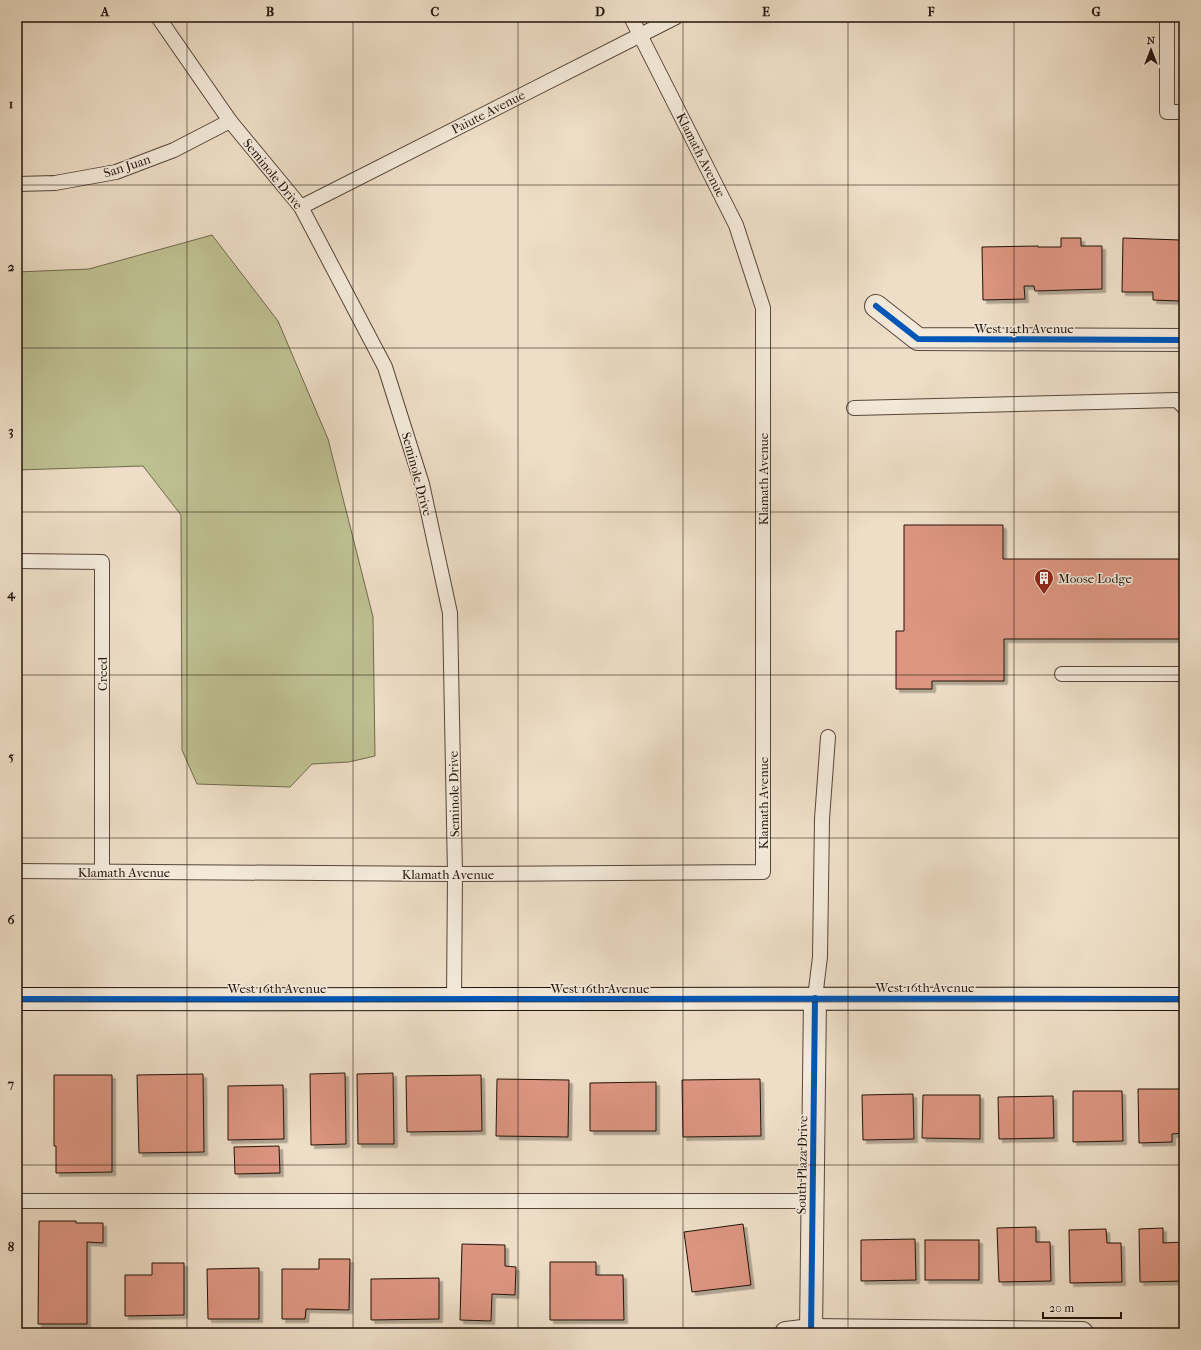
<svg xmlns="http://www.w3.org/2000/svg" width="1201" height="1350" font-family="'IM FELL French Canon',serif">
<style>
.green{fill:#bec092;stroke:#706a4e}
.building{fill:#dc9581;stroke:#23130b;filter:url(#shadow)}
.lines{fill:none;stroke-linecap:round;stroke-linejoin:round}
.lane-casing{stroke:#56463a;stroke-width:16}
.street-casing{stroke:#56463a;stroke-width:24}
.secondary-casing{stroke:#23130b;stroke-width:24}
.lane{stroke:#f4eadb;stroke-width:14}
.street{stroke:#f4eadb;stroke-width:22}
.secondary{stroke:#f4eadb;stroke-width:22}
.cycleway-casing{stroke:#f4eadb;stroke-width:8}
.cycleway{stroke:#0057b8;stroke-width:6}
.grid{fill:none;stroke:#23130b;stroke-width:1;stroke-opacity:0.55}
.labels{text-anchor:middle;dominant-baseline:central;stroke-width:3;stroke-linejoin:round;paint-order:stroke}
.street-label{font-size:13px;fill:#23130b;stroke:#f4eadb}
.poi-label{font-size:13px;fill:#23130b;stroke:#f4eadb;text-anchor:start}
.neatline{fill:none;stroke:#23130b;stroke-width:1.5}
.grid-label{font-size:13px;text-anchor:middle;font-weight:bold;fill:#23130b}
</style>
<defs>
<filter id="shadow"><feDropShadow dx="3.5" dy="3.5" stdDeviation="0" flood-color="#0004"/></filter>
</defs>
<rect width="100%" height="100%" fill="#eedec7"/>
<filter id="stains"><feTurbulence type="fractalNoise" baseFrequency=".005" numOctaves="4"/><feColorMatrix values="0 0 0 0 .2 0 0 0 0 .09 0 0 0 0 .02 0 0 0 .5 -.17"/></filter>
<radialGradient id="worn" r=".72"><stop offset=".6" stop-color="#630" stop-opacity="0"/><stop offset="1" stop-color="#630" stop-opacity=".3"/></radialGradient>
<!-- green -->
<path class="green" d="M212,235l66,86 50,118 45,178 2,139 -26,6 -37,2 -22,23 -93,-3 -15,-34 -1,-235 -38,-49 -126,4v-198l72,-3z"/>
<!-- building -->
<g class="building">
<path d="M1061,238h20v8h21v43l-67,2 -1,-5h-10l1,13 -42,1 -1,-53 56,-1v1h23z"/>
<path d="M1123,238l57,2 -1,61 -26,-1v-8h-31z"/>
<path d="M904,525h99v34h181v80h-180v42h-72v8h-36v-58h8z"/>
<path d="M345,1073l1,71 -35,1 -1,-71z"/>
<path d="M393,1073l1,71h-36l-1,-70z"/>
<path d="M203,1074l1,78 -65,1 -2,-78z"/>
<path d="M54,1075h58v97l-56,1v-27h-2z"/>
<path d="M481,1075l1,56 -75,1 -1,-56z"/>
<path d="M497,1079l72,1 -1,57 -72,-1z"/>
<path d="M760,1079l1,57 -78,1 -1,-57z"/>
<path d="M656,1082v49h-66v-48z"/>
<path d="M283,1085l1,54 -56,1v-54z"/>
<path d="M1138,1089h46v44l-12,1v8l-33,1z"/>
<path d="M1073,1091h49l1,50 -50,1z"/>
<path d="M913,1094l1,45 -51,1 -1,-45z"/>
<path d="M923,1095h57v44l-58,-1z"/>
<path d="M1053,1096l1,42 -55,1 -1,-42z"/>
<path d="M279,1146l1,27 -45,1 -1,-27z"/>
<path d="M39,1221h37v2h27v20l-16,-1v82h-49z"/>
<path d="M743,1224l8,61 -59,7 -8,-60z"/>
<path d="M1036,1227v15h14l1,39 -52,1 -2,-54z"/>
<path d="M1163,1228v15l21,-1v39l-44,1 -1,-53z"/>
<path d="M1106,1229l1,14h14l1,39 -52,1 -1,-53z"/>
<path d="M915,1239l1,41 -55,1v-41z"/>
<rect x="925" y="1240" width="54" height="40"/>
<path d="M462,1244l43,1v21l11,1 -1,28 -23,-1 -1,27 -31,-1z"/>
<path d="M319,1259h31l-1,51 -43,-1 -1,10h-23v-50h37z"/>
<path d="M550,1262h46v13h27l1,45h-74z"/>
<path d="M152,1263h32v52l-59,1v-41h27z"/>
<path d="M259,1268v51h-51l-1,-50z"/>
<path d="M439,1278v41l-68,1v-41z"/>
</g>
<g class="lines">
<defs>
<g id="lane">
<path d="M158,17l72,104 71,86 84,160 37,117 28,129 5,261 -1,126"/>
<path d="M1167,17v95h17"/>
<path d="M17,184l38,-1 61,-11 58,-22 56,-29"/>
<path d="M301,207l375,-190"/>
<path d="M854,408l323,-8 7,7"/>
<path d="M17,561l85,1v310"/>
<path d="M1062,674h122"/>
<path d="M17,871l438,3 308,-2v-564l-27,-83 -105,-208"/>
<path d="M815,998l5,-41 2,-138 6,-82"/>
<path d="M17,1201h796"/>
</g>
<g id="street">
<path d="M876,306l42,33 266,1"/>
<path d="M786,1333l25,-3 271,3"/>
<path d="M811,1333l4,-335"/>
</g>
<path id="secondary" d="M17,999c389,1 778,-1 1167,0"/>
</defs>
<!-- lane casing -->
<use href="#lane" class="lane-casing"/>
<!-- street casing -->
<use href="#street" class="street-casing"/>
<!-- secondary casing -->
<use href="#secondary" class="secondary-casing"/>
<!-- lane -->
<use href="#lane" class="lane"/>
<!-- street -->
<use href="#street" class="street"/>
<!-- secondary -->
<use href="#secondary" class="secondary"/>
<defs>
<g id="cycleway">
<path d="M876,306l42,33 266,1"/>
<path d="M17,999c389,1 778,-1 1167,0"/>
<path d="M811,1333l4,-335"/>
</g>
</defs>
<!-- cycleway casing -->
<use href="#cycleway" class="cycleway-casing"/>
<!-- cycleway -->
<use href="#cycleway" class="cycleway"/>
</g>
<!-- grid -->
<path class="grid" d="M187,17v1316M353,17v1316M518,17v1316M683,17v1316M848,17v1316M1014,17v1316M17,185h1167M17,348h1167M17,512h1167M17,675h1167M17,838h1167M17,1002h1167M17,1165h1167"/>
<!-- icons -->
<defs>
<symbol id="building-pin" viewBox="-11 -11 22 30"><path d="M0 17L-7.5 6A9.5 9.5 0 1 1 7.5 6Z" fill="#8f2418" stroke="#f4eadb"/><path d="M-4-6H4V6H1V3H-1V6H-4ZM-2.5-4.3h1.7v1.8h-1.7ZM.8-4.3h1.7v1.8H.8ZM-2.5-1h1.7V.8h-1.7ZM.8-1h1.7V.8H.8Z" fill="#fff"/></symbol>
</defs>
<g fill-rule="evenodd">
<use href="#building-pin" x="1033" y="567" width="22" height="30"/>
</g>
<g class="labels">
<!-- street labels -->
<g class="street-label">
<text transform="translate(488 112) rotate(-27)">Paiute Avenue</text>
<text transform="translate(701 155) rotate(63)">Klamath Avenue</text>
<text transform="translate(127 166) rotate(-18)">San Juan</text>
<text transform="translate(273 174) rotate(51)">Seminole Drive</text>
<text x="1024" y="328">West 14th Avenue</text>
<text transform="translate(417 474) rotate(75)">Seminole Drive</text>
<text transform="translate(763 479) rotate(-90)">Klamath Avenue</text>
<text transform="translate(102 674) rotate(-90)">Creed</text>
<text transform="translate(454 794) rotate(-91)">Seminole Drive</text>
<text transform="translate(763 803) rotate(-90)">Klamath Avenue</text>
<text x="124" y="872">Klamath Avenue</text>
<text x="448" y="874">Klamath Avenue</text>
<text x="925" y="987">West 16th Avenue</text>
<text x="277" y="988">West 16th Avenue</text>
<text x="600" y="988">West 16th Avenue</text>
<text transform="translate(802 1165) rotate(-89)">South Plaza Drive</text>
</g>
<!-- poi labels -->
<g class="poi-label">
<text x="1058" y="578">Moose Lodge</text>
</g>
</g>
<!-- margin -->
<rect width="1201" height="1350" fill="none" stroke="#eedec7" stroke-width="44"/>
<!-- north arrow -->
<g transform="translate(1151 50)" stroke="#f4eadb" stroke-width="3" paint-order="stroke">
<path d="M0-3L7 15L0 10L-7 15Z" fill="#23130b"/>
<text y="-6" font-size="11" font-weight="bold" text-anchor="middle" fill="#23130b">N</text>
</g>
<!-- scale -->
<path d="M1043 1312v6h78v-6" fill="none" stroke="#23130b" stroke-width="2"/>
<text x="1049" y="1312" font-size="12" fill="#23130b" stroke="#f4eadb" stroke-width="3" paint-order="stroke">20 m</text>
<rect x="22" y="22" width="1157" height="1306" class="neatline"/>
<g class="grid-label">
<text x="105" y="16">A</text>
<text x="270" y="16">B</text>
<text x="435" y="16">C</text>
<text x="600" y="16">D</text>
<text x="766" y="16">E</text>
<text x="931" y="16">F</text>
<text x="1096" y="16">G</text>
<text x="11" y="108">1</text>
<text x="11" y="271">2</text>
<text x="11" y="435">3</text>
<text x="11" y="598">4</text>
<text x="11" y="761">5</text>
<text x="11" y="924">6</text>
<text x="11" y="1088">7</text>
<text x="11" y="1251">8</text>
</g>
<rect width="100%" height="100%" filter="url(#stains)"/>
<rect width="100%" height="100%" fill="url(#worn)"/>
</svg>
